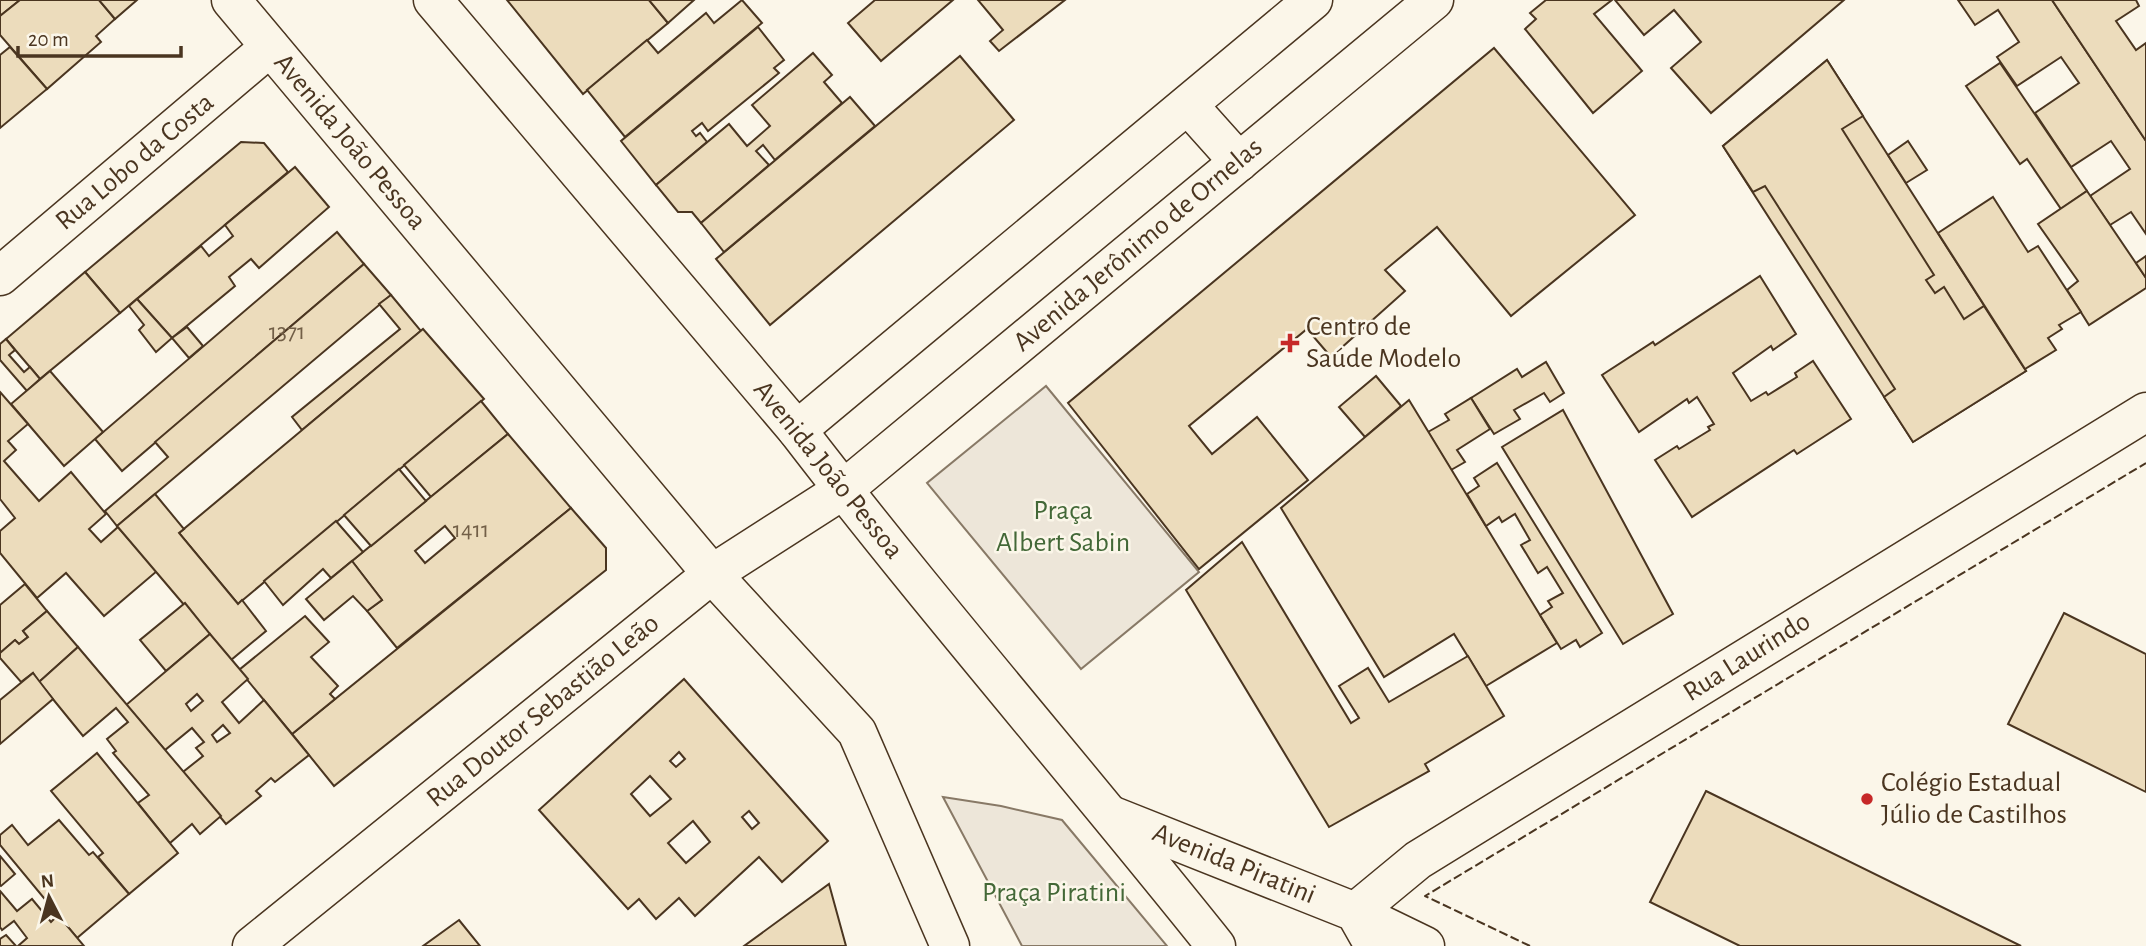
<svg xmlns="http://www.w3.org/2000/svg" width="2146" height="946" font-family="'Alegreya Sans',sans-serif">
<style>
.green{fill:#ede6d9;stroke:#887966;stroke-width:2}
.building{fill:#ecdcbc;stroke:#4a3520;stroke-width:2;fill-rule:evenodd}
.lines{fill:none;stroke-linecap:round;stroke-linejoin:round}
.minor-casing{stroke:#4a3520;stroke-width:41}
.tertiary-casing{stroke:#4a3520;stroke-width:41}
.primary-casing{stroke:#4a3520;stroke-width:41}
.minor{stroke:#fbf6e9;stroke-width:38}
.tertiary{stroke:#fbf6e9;stroke-width:38}
.primary{stroke:#fbf6e9;stroke-width:38}
.fence{stroke:#4a3520;stroke-width:2;stroke-dasharray:9 3.5;stroke-linecap:butt}
.poi-dot{fill:#c62828;stroke:#fbf6e9;stroke-width:2.5}
.labels{text-anchor:middle;dominant-baseline:central;stroke-width:5;stroke-linejoin:round;paint-order:stroke}
.number-label{font-size:24px;fill:#725f47}
.street-label{font-size:28px;fill:#4a3520;stroke:#fbf6e9}
.poi-label{font-size:28px;fill:#4a3520;stroke:#fbf6e9;text-anchor:start}
.park-label{font-size:28px;fill:#436837;stroke:#fbf6e9}
</style>
<rect width="100%" height="100%" fill="#fbf6e9"/>
<!-- green -->
<g class="green">
<path d="M1046,386l153,186 -118,97 -154,-186z"/>
<path d="M943,797l58,9 61,14 105,126h-145z"/>
</g>
<!-- building -->
<g class="building">
<path d="M0,0h20l-20,16z"/>
<path d="M20,0h79l16,19 -19,17 5,6 -54,47 -47,-54v-19z"/>
<path d="M99,0h38l-22,19z"/>
<path d="M507,0h142l19,23 -85,71z"/>
<path d="M649,0h45l-26,23z"/>
<path d="M742,0l20,23 -137,114 -38,-47 60,-50 11,13 48,-40 8,10z"/>
<path d="M875,0h78l-72,61 -33,-38z"/>
<path d="M978,0h87l-66,51 -9,-10 13,-11z"/>
<path d="M1546,0h66l-18,14 48,57 -49,42 -68,-84 11,-10 -6,-6z"/>
<path d="M1615,0h229l-133,113 -40,-45 30,-26 -27,-32 -30,25z"/>
<path d="M1958,0h94l94,141v93l-15,-22 -21,13 -20,-29 40,-27 -19,-28 -40,26 -36,-54 44,-30 -18,-26 -44,29 -20,-29 22,-15 -21,-32 -23,15z"/>
<path d="M2052,0h84l3,6 -23,15 20,29 10,-7v98z"/>
<path d="M758,27l26,33 -10,8 5,5 -71,58 -6,-8 -10,8 4,5 4,-3 7,9 -51,43 -35,-44z"/>
<path d="M10,47l37,42 -47,39v-73z"/>
<path d="M1494,48l141,167 -124,101 -74,-89 -52,43 20,21 -74,66 -24,-28 -118,97 23,28 45,-37 51,63 -109,89 -131,-166z"/>
<path d="M813,53l19,22 -8,7 18,21 -67,57 -12,-15 -7,6 13,14 -68,58 -9,-11h-14l-22,-27 73,-61 18,22 23,-20 -18,-21z"/>
<path d="M960,56l54,64 -244,205 -54,-66z"/>
<path d="M1827,60l199,311 -113,71 -190,-296z"/>
<path d="M1827,60l36,56 -21,13 92,146 -8,5 9,13 9,-6 20,32 20,-13 42,65 -113,71 -29,-45 11,-8 -130,-203 -12,6 -30,-46z"/>
<path d="M2000,63l87,128 -26,18 -34,-50 -7,5 -54,-78z"/>
<path d="M850,97l25,29 -151,126 -23,-29z"/>
<path d="M1908,141l19,29 -21,13 -18,-28z"/>
<path d="M241,142l23,1 24,29 -168,141 -35,-41z"/>
<path d="M295,167l34,40 -70,61 -8,-9 -22,18 6,9 -63,52 -35,-39 64,-53 8,10 24,-20 -8,-11z"/>
<path d="M2087,191l59,87v10l-57,37 -22,-35 11,-9 -40,-57z"/>
<path d="M1993,197l35,55 10,-6 43,66 -22,13 3,4 -14,9 8,12 -31,19 -87,-136z"/>
<path d="M337,232l27,32 -242,207 -27,-32z"/>
<path d="M2146,256v22l-10,-15z"/>
<path d="M364,264l27,31 -274,231 -12,-15 63,-54 -13,-15z"/>
<path d="M85,272l35,41 -80,66 -34,-40z"/>
<path d="M1760,276l36,58 -23,16 -2,-4 -38,27 18,28 15,-9 2,3 29,-18 -2,-4 18,-12 38,58 -54,35 -3,-4 -102,67 -37,-57 22,-14 2,3 31,-19 -2,-3 6,-3 -17,-27 -8,6 -2,-4 -48,33 -37,-57 51,-33 2,3z"/>
<path d="M391,295l30,36 -119,99 -10,-13 108,-88 -21,-25z"/>
<path d="M137,299l35,39 -16,14 -17,-22 5,-5 -15,-19z"/>
<path d="M187,327l16,19 -14,12 -17,-20z"/>
<path d="M423,329l61,70 -246,205 -59,-71z"/>
<path d="M6,339l9,11 -6,5 15,17 6,-5 10,12 -13,12 -27,-31v-16z"/>
<path d="M1546,362l18,31 -14,9 -6,-9 -30,17 6,9 -26,15 -23,-36 46,-29 5,8z"/>
<path d="M50,371l53,61 -39,34 -53,-62z"/>
<path d="M1376,376l25,30 -36,31 -26,-30z"/>
<path d="M0,392l28,32 -20,17 8,9 -12,11 35,40 32,-29 35,42 -17,15 12,13 17,-15 39,44 -53,45 -38,-43 -29,25 -37,-45v-22l15,-13 -15,-19z"/>
<path d="M1471,398l19,31 -33,21 8,12 -14,8 -23,-38 21,-12 -4,-6z"/>
<path d="M1409,400l148,243 -71,43 -32,-52 -70,43 -103,-169z"/>
<path d="M481,401l27,33 -77,63 -27,-32z"/>
<path d="M1563,410l110,204 -50,30 -121,-197z"/>
<path d="M508,434l63,74 -174,140 -30,-37 15,-11 -30,-39zM445,526l10,12 -30,25 -10,-12z"/>
<path d="M1497,463l105,170 -22,14 -4,-7 -15,9 -21,-34 12,-8 -4,-6 15,-8 -16,-26 -9,6 -17,-28 9,-5 -15,-26 -13,8 -3,-5 -13,9 -19,-32 12,-8 -5,-8z"/>
<path d="M399,469l27,32 -55,45 -27,-31z"/>
<path d="M155,494l29,35 -5,4 59,71 4,-4 24,31 -35,29 -114,-134z"/>
<path d="M571,508l35,40v22l-272,216 -42,-52z"/>
<path d="M336,521l27,31 -32,26 -8,-9 -40,36 -19,-24z"/>
<path d="M1242,542l109,181 8,-5 -20,-32 29,-18 21,34 79,-46 36,60 -79,48 4,7 -100,56 -143,-237z"/>
<path d="M352,561l30,39 -15,11 -14,-15 -29,24 -18,-21z"/>
<path d="M25,584l22,27 -24,20 5,6 -9,7 -4,-4 -15,13v-48z"/>
<path d="M185,603l25,31 -44,37 -26,-31z"/>
<path d="M47,611l31,36 -39,35 -6,-9 -12,9 -21,-24v-5l15,-13 4,4 9,-7 -5,-6z"/>
<path d="M2064,613l82,41v138l-138,-68z"/>
<path d="M305,616l24,26 -18,15 27,29 -8,8 5,5 -43,35 -53,-64z"/>
<path d="M210,634l38,45 -26,23 17,21 25,-23 45,55 -34,27 -4,-4 -15,13 5,5 -35,28 -43,-52 20,-16 -7,-8 8,-6 -12,-14 -27,22 -39,-45zM197,694l6,7 -12,10 -5,-7zM223,725l7,8 -13,9 -5,-7z"/>
<path d="M78,647l143,169 -21,18 -8,-10 -22,19 -32,-40 11,-8 -36,-42 3,-2 -9,-12 21,-17 -12,-14 -33,28 -44,-54z"/>
<path d="M33,673l20,26 -53,45v-44z"/>
<path d="M684,679l144,162 -46,41 -23,-25 -64,59 -16,-18 -23,21 -17,-20 -11,10 -89,-99zM679,752l6,7 -9,8 -6,-6zM650,776l21,23 -21,17 -19,-22zM749,811l10,12 -7,6 -10,-12zM693,821l17,21 -24,21 -18,-20z"/>
<path d="M97,753l81,100 -49,41 -31,-37 5,-4 -52,-62z"/>
<path d="M1706,791l315,155h-281l-90,-44z"/>
<path d="M59,820l30,35 4,-3 36,42 -52,44 -77,-93v-10l12,-10 16,20z"/>
<path d="M0,856l15,18 -14,12 -1,-1z"/>
<path d="M829,884l17,62h-102z"/>
<path d="M0,891l17,20 15,-12 19,23 7,-7 26,31h-66l9,-8 -13,-17 -12,9 -2,-3z"/>
<path d="M459,920l21,26h-57z"/>
<path d="M6,935l10,11h-16v-7z"/>
</g>
<g class="lines">
<defs>
<g id="minor">
<path d="M0,276l270,-229"/>
<path d="M1113,816l242,96 13,23"/>
<path d="M1425,946l-70,-34 63,-52 728,-448"/>
</g>
<g id="tertiary">
<path d="M1188,105l51,57"/>
<path d="M797,430l516,-430"/>
<path d="M252,946l460,-372 131,-84 591,-490"/>
</g>
<g id="primary">
<path d="M231,0l481,574 145,158 93,214"/>
<path d="M433,0l364,430c135,176 281,343 419,516"/>
</g>
</defs>
<!-- minor casing -->
<use href="#minor" class="minor-casing"/>
<!-- tertiary casing -->
<use href="#tertiary" class="tertiary-casing"/>
<!-- primary casing -->
<use href="#primary" class="primary-casing"/>
<!-- minor -->
<use href="#minor" class="minor"/>
<!-- tertiary -->
<use href="#tertiary" class="tertiary"/>
<!-- primary -->
<use href="#primary" class="primary"/>
<!-- fence -->
<path class="fence" d="M1530,946l-105,-50 721,-433"/>
</g>
<!-- markers -->
<g class="poi-dot">
<path d="M1286.5 332.5h7v7h7v7h-7v7h-7v-7h-7v-7h7z"/>
<circle cx="1867" cy="799" r="7"/>
</g>
<g class="labels">
<!-- number labels -->
<g class="number-label">
<text x="287" y="332">1371</text>
<text x="471" y="530">1411</text>
</g>
<!-- street labels -->
<g class="street-label">
<text transform="translate(350 142) rotate(50)">Avenida João Pessoa</text>
<text transform="translate(135 162) rotate(-40)">Rua Lobo da Costa</text>
<text transform="translate(1138 245) rotate(-40)">Avenida Jerônimo de Ornelas</text>
<text transform="translate(828 470) rotate(51)">Avenida João Pessoa</text>
<text transform="translate(1747 657) rotate(-32)">Rua Laurindo</text>
<text transform="translate(543 711) rotate(-39)">Rua Doutor Sebastião Leão</text>
<text transform="translate(1234 864) rotate(22)">Avenida Piratini</text>
</g>
<!-- poi labels -->
<g class="poi-label">
<text x="1306" y="327">Centro de<tspan x="1306" dy="32">Saúde Modelo</tspan></text>
<text x="1881" y="783">Colégio Estadual<tspan x="1881" dy="32">Júlio de Castilhos</tspan></text>
</g>
<!-- park labels -->
<g class="park-label">
<text x="1063" y="511">Praça<tspan x="1063" dy="32">Albert Sabin</tspan></text>
<text x="1054" y="893">Praça Piratini</text>
</g>
</g>
<!-- north arrow -->
<g transform="translate(49 897) rotate(354)" stroke="#fbf6e9" stroke-width="5" paint-order="stroke">
<path d="M0-5L12 26L0 18L-12 26Z" fill="#4a3520"/>
<text y="-10" font-size="19" font-weight="bold" text-anchor="middle" fill="#4a3520">N</text>
</g>
<!-- scale -->
<path d="M18 46v10h163v-10" fill="none" stroke="#4a3520" stroke-width="3.5"/>
<text x="28" y="46" font-size="21" fill="#4a3520" stroke="#fbf6e9" stroke-width="5" paint-order="stroke">20 m</text>
</svg>
